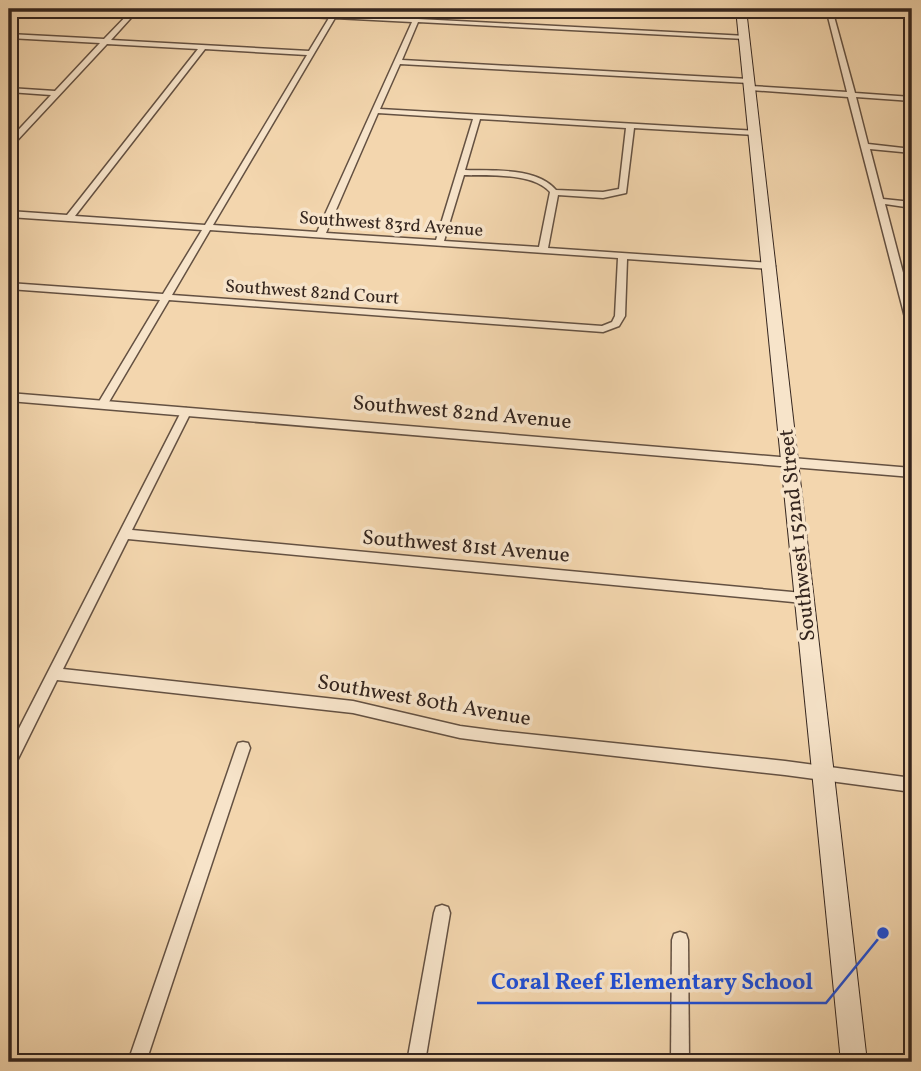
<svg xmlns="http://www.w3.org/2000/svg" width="921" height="1071" font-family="Vollkorn,serif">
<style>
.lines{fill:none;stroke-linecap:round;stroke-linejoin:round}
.minor-casing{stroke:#645142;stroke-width:3}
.tertiary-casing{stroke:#645142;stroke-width:3}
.secondary-casing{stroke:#34251e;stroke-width:2}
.minor{fill:#f7e4ca;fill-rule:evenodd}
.tertiary{fill:#f7e4ca;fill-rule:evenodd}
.secondary{fill:#f7e4ca;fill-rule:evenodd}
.labels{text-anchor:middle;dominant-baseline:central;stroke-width:7;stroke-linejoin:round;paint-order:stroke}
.far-street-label{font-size:18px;fill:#34251e;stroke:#f7e4ca}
.street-label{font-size:21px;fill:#34251e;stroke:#f7e4ca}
.leader{fill:none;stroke:#1d4ed8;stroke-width:2.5}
.callout-dot{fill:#1d4ed8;stroke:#f7e4ca;stroke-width:2.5}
.callout-label{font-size:23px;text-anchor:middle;font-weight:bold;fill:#1d4ed8;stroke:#f7e4ca;stroke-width:7;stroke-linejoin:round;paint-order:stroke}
</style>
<rect width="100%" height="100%" fill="#f3d6ae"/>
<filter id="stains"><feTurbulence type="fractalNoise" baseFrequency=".00286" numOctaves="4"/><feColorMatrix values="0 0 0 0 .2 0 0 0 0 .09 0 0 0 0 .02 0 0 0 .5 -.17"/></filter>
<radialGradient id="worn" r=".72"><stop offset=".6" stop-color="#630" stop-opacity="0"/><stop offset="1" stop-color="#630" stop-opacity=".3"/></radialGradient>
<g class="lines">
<defs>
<g id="minor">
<path d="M133,9h6l-28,31 198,11 20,-33 -136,-7 -3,-2h36l521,27 1,1 -3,2 -327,-17 -16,38 347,19 4,2 -4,2 -349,-19 -20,45 378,22v4h-3l-121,-7 -8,65 -23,5 -45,-3 -10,53 222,15 5,3 -5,3 -143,-10 -2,57 -6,10 -16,6 -434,-32 -63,107h-8l-1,-2 63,-105 -151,-11v-6l154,11 39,-64 -193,-13v-6l58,4 131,-166 -91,-5 -95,102h-3v-6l42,-45 -42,-3v-4l46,3 45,-48 -91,-5v-4l95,5zM335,18l77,4 -95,210 -104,-7zM205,49l102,6 -102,170 -130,-9zM378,113l95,6 -37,121 -110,-7zM480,119l146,9 -7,61 -16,3 -47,-2c-19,-23 -63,-19 -91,-20zM464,175c24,1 69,-3 86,17l-11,55 -95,-6zM210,230l408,28 -3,58 -3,6 -10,4 -430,-31z"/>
<path d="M826,9h6l23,84 57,4v4l-56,-4 12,47 44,5v4l-42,-4 13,50 29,3v6l-27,-4 27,103v21l-5,-3 -59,-228 -98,-7 -4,-2 4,-2 97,6z"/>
<path d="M186,408l5,4 -59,118 671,63 5,1 1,4 -1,4 -5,1 -675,-64 -65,130 290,32 107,25 38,5 287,30 127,17v14l-127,-17 -287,-32 -38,-5 -107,-25 -296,-33 -43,87 -5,1v-20l172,-336z"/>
<path d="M243,742l5,1 2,5 -104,314h-18l108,-314 2,-5z"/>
<path d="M442,905l6,2 2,6 -25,149h-18l27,-149 2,-6z"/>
<path d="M680,932l6,2 2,6 1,122h-18l1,-122 2,-6z"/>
</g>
<path id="tertiary" d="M9,393l903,75v9l-903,-76z"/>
<path id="secondary" d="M736,9h10l121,1053h-26z"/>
</defs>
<!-- minor casing -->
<use href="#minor" class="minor-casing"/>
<!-- tertiary casing -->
<use href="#tertiary" class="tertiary-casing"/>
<!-- secondary casing -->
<use href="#secondary" class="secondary-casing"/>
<!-- minor -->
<use href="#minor" class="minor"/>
<!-- tertiary -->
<use href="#tertiary" class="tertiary"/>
<!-- secondary -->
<use href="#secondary" class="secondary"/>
</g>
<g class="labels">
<!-- far-street labels -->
<g class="far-street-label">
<text transform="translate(391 225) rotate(4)">Southwest 83rd Avenue</text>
<text transform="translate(312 293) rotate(4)">Southwest 82nd Court</text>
</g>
<!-- street labels -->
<g class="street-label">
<text transform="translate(462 413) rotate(5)">Southwest 82nd Avenue</text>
<text transform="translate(798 535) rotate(-96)">Southwest 152nd Street</text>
<text transform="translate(466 547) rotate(5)">Southwest 81st Avenue</text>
<text transform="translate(424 701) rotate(10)">Southwest 80th Avenue</text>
</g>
</g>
<!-- callouts -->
<path class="leader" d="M883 933L826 1003H477"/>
<circle class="callout-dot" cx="883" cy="933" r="7"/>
<g class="callout-label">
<text x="652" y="989">Coral Reef Elementary School</text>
</g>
<!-- margin -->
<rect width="921" height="1071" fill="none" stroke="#f3d6ae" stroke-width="35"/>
<rect x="10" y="10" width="900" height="1050" fill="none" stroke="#34251e" stroke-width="3.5"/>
<rect x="18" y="18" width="886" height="1036" fill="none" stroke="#34251e" stroke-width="2"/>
<rect width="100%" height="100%" filter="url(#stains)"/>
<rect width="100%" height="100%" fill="url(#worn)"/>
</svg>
